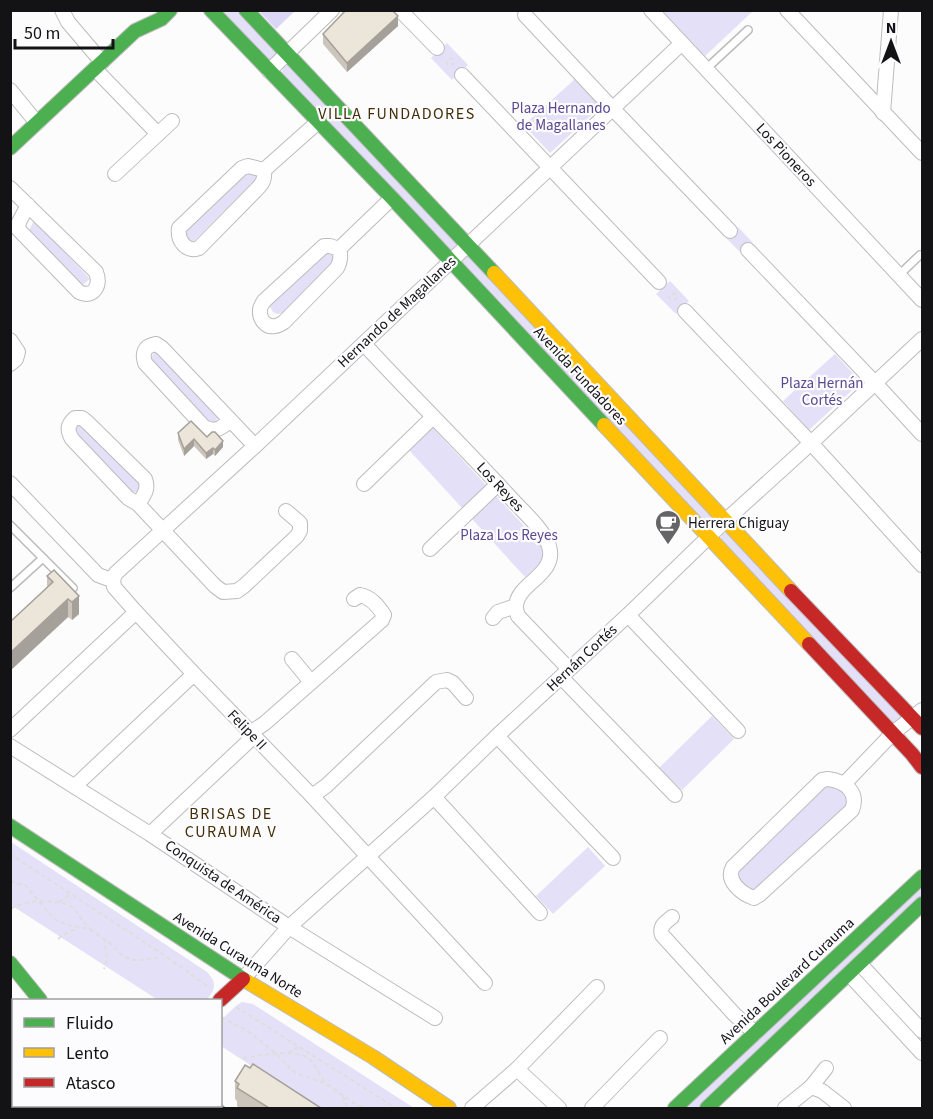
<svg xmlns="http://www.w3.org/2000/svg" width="933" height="1119" font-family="'Source Sans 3',sans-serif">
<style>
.green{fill:#e4e0f8}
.forest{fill:#dbd5f6}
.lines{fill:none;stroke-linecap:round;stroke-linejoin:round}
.lane-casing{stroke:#bcbcbd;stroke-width:10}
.street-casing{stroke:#bcbcbd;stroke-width:16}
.fast-casing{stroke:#bcbcbd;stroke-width:16}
.slow-casing{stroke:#bcbcbd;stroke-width:16}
.jam-casing{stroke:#bcbcbd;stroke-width:16}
.path{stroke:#dedede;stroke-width:2;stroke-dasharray:4.5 3;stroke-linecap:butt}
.lane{stroke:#fff;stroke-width:7}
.street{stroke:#fff;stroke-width:14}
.fast{stroke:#4caf50;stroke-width:14}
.slow{stroke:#ffc107;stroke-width:14}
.jam{stroke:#c62828;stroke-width:14}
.wall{fill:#cbc5bb}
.shaded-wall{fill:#a5a099}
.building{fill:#ece5da;stroke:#a5a099;stroke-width:1.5}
.labels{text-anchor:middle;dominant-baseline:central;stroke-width:4.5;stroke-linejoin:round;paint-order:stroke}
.park-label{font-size:15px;fill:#5a488f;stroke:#fcfbfe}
.street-label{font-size:15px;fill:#131214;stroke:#fcfbfe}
.poi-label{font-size:15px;fill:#131214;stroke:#fcfbfe;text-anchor:start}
.neighbourhood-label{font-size:16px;letter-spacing:1.5px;fill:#422e07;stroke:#fcfbfe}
</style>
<rect width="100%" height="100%" fill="#fcfcfd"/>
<!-- green -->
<g class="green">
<path d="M752,10l1,1 -48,45 -42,-45z"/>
<path d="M221,11h19l38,40 -3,6 -6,4z"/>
<path d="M447,43l21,22 -16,15 -21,-22z"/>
<path d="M291,65l168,178 -3,7 -7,3 -168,-179 3,-8z"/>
<path d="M575,79l25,28 -50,46 -26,-28z"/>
<path d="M250,169l7,1 1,8 -64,63 -7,1 -3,-12z"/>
<path d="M34,220l56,59 -9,7 -53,-53z"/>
<path d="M738,227l15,16 -11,11 -16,-16z"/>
<path d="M325,250l10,1 1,11 -53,51 -6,1 -4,-2 -4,-7z"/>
<path d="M471,255l246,261 -4,7 -7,3 -246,-261 3,-7z"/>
<path d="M670,281l19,20 -13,13 -20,-20z"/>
<path d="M154,353h5l60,64 -4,5 -6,1 -59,-64z"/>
<path d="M835,354l26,28 -52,48 -26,-29z"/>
<path d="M80,423l60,59 1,5 -5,5 -6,1 -59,-64z"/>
<path d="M432,427l108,116 3,6v12l-18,16 -116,-127z"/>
<path d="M730,531l172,185 -3,5 -7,4 -172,-184 2,-7z"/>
<path d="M712,716l22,23 -52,51 -23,-22z"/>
<path d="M825,784h8l16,14v6l-95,88c-10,-3 -15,-13 -20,-22z"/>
<path d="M11,842l196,130c11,12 8,18 -1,28h-48l-147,-95z"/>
<path d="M588,847l17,19 -52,48 -17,-18z"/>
<path d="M922,884v13l-224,211h-13z"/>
<path d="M242,1002l11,2 161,104h-98l-95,-62 -1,-25 17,-16z"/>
</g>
<!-- forest -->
<path class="forest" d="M259,11h36l-19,18z"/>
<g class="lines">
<defs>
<g id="lane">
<path d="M706,69l42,-39"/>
<path d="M899,275l21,-20"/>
<path d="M10,525l33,33 -33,30"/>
<path d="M43,558l30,30"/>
</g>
<g id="street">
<path d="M62,10l6,12 34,40"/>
<path d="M400,10l37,38"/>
<path d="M651,10l271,290"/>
<path d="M787,10l135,143"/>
<path d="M525,15l87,93 118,123"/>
<path d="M95,69l63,65"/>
<path d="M269,71l63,-61"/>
<path d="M462,75l197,207"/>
<path d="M10,90l27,33"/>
<path d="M883,113l8,-103"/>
<path d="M264,170l-16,-4 -6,2 -63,60c-2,13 8,25 20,20l58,-59c6,-6 8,-10 7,-19l54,-48"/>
<path d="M115,174l57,-53"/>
<path d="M10,188l86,84c5,13 -2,27 -17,20l-61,-63 1,-7 9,-17"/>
<path d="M324,246h6l9,3c2,7 2,12 -2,19l-53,54c-3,2 -6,4 -9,4 -9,2 -16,-7 -15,-16 0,-3 2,-6 4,-9z"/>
<path d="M339,249l53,-51"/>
<path d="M748,250l127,133 47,51"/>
<path d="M685,311l126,132 111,122"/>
<path d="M10,340l8,12 -2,7 -6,5"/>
<path d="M364,344c47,51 97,100 145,152 12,14 34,32 40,50 9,29 -33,37 -33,61 0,3 1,6 2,9l51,53"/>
<path d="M230,421c-9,7 -15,12 -26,6l-59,-64c-3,-10 -1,-17 11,-19l6,4 93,98"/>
<path d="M10,483l88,92 8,3 7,1 1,8 22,25 58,62 118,122 173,187"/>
<path d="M364,484l69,-67"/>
<path d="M138,504c6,-9 11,-15 7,-25l-58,-57 -5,-4h-7c-8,7 -8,12 -3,21l56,59 10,6 77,82 8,6 14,-1 7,-5 53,-50 3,-5v-8l-14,-12"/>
<path d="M430,549l68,-65"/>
<path d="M113,579l3,-6 139,-127 426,-402"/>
<path d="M628,615l110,116"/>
<path d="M493,618l5,-6 18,-6"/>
<path d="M292,659l19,23"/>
<path d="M561,677l114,118"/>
<path d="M10,730l126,-118"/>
<path d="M250,733l15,-10 117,-103 2,-5c-6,-9 -13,-18 -24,-20l-6,4"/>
<path d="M497,736l116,122"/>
<path d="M10,746l140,88 139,93 146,91"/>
<path d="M828,779c17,2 31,13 24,31l-93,85 -5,3c-12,-4 -29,-17 -21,-31l89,-87z"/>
<path d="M845,783l48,-50 29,-23"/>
<path d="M75,786l119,-112"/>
<path d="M312,796l14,-10 110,-104 11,-2 6,3 13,15"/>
<path d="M434,797l106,116"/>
<path d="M150,834l103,-97"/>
<path d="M672,917c-7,6 -13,9 -10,18l72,79 21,19"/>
<path d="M860,964l62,67"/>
<path d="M849,974l73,79"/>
<path d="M243,979l46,-52 145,-130 63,-61 131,-121 97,-94 86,-78 111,-104"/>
<path d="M517,1069l42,39"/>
<path d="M10,1081l4,3"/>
<path d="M811,1087l15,-19"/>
<path d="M31,1106l3,2"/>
<path d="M472,1108l45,-39 80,-82"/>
<path d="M592,1108l68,-70"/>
<path d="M785,1108l26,-21 11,4 22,17"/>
</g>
<g id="fast">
<path d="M211,10l181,188 212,227"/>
<path d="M246,10l248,263"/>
<path d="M10,148l125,-117 26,-12 9,-9"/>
<path d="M10,826l238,156"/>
<path d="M10,963l30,37"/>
<path d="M675,1108l247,-231"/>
<path d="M707,1108l215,-204"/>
</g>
<g id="slow">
<path d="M494,273l297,318"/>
<path d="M604,425l205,219"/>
<path d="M248,982l125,75 76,51"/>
</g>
<g id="jam">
<path d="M791,591l131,137"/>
<path d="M809,644l103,110 10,13"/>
<path d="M220,1000l23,-21"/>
<path d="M124,1106l2,2"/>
<path d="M103,1108l3,-2"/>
</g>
</defs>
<!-- lane casing -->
<use href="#lane" class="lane-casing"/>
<!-- street casing -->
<use href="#street" class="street-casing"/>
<!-- fast casing -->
<use href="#fast" class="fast-casing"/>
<!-- slow casing -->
<use href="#slow" class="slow-casing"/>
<!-- jam casing -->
<use href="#jam" class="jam-casing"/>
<!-- path -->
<g class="path">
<circle cx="450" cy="62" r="3.5"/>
<circle cx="673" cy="297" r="3.5"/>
<path d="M10,854l157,103 43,31"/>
<path d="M10,881l16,5 28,33 13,6 18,3 8,3 19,14 11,11 9,4h10l14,-2 4,-4"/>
<path d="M59,902l12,-8"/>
<path d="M11,909c11,-9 49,-11 61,-2 7,6 11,16 19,22"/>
<path d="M104,938l3,21 -3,10"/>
<path d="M58,939l5,-4 14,-7"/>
<path d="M236,1007l160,101"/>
<path d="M221,1017l27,14 25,20 22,22 30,10 32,22 8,3"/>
<path d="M288,1053l10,-6"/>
<path d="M243,1058c18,-2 52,-11 66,1 7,6 11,16 16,24"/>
<path d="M343,1096l4,12"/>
</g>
<!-- lane -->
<use href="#lane" class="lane"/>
<!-- street -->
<use href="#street" class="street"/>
<!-- fast -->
<use href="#fast" class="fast"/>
<!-- slow -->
<use href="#slow" class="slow"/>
<!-- jam -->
<use href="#jam" class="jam"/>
</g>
<!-- wall -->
<g class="wall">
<path d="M398,26l-51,46 -24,-28v-10z"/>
<path d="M178,433l29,4 16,10 -8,9 -2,-2 -7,5 -12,-13 -10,10 -6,-16z"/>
<path d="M54,570l25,44 -7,6 -4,-3 -58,54v-49l37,-34v-12z"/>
<path d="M235,1081l86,27h-81l-3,-2v-5l-2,-2z"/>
<path d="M168,1106h52l5,2h-55z"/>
</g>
<!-- shaded-wall -->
<g class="shaded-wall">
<path d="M398,16v10l-51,46v-9z"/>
<path d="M194,439v7l-10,10v-7z"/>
<path d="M223,441v6l-8,9v-6z"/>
<path d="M213,448v6l-7,5v-6z"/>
<path d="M79,596v18l-7,6v-18z"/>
<path d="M68,599v18l-58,54v-18z"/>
</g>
<!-- building -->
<g class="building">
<path d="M346,10h46l6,6 -51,47 -24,-29z"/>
<path d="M191,421l16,16 5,-5h3l8,9 -8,9 -2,-2 -7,5 -12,-14 -10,10 -6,-16z"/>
<path d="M54,570l25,26 -7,6 -4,-3 -58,54v-31l43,-40 -6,-6z"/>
<path d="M253,1064l68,44h-52l-32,-20 2,-4 -4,-3 10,-16 5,3z"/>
<path d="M220,1103l5,5h-40l-3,-2h38z"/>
</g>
<!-- icons -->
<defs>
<symbol id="cafe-pin" viewBox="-11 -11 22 30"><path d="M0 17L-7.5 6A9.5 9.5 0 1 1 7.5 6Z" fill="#656466" stroke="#fcfbfe"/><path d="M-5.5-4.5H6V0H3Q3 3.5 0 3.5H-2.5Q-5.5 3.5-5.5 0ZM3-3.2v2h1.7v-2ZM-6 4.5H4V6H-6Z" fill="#fff"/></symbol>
</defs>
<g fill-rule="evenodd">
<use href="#cafe-pin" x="653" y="508" width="30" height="40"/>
</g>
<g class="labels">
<!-- park labels -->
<g class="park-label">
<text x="561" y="108">Plaza Hernando<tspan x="561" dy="17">de Magallanes</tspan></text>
<text x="822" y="383">Plaza Hernán<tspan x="822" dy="17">Cortés</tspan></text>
<text x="509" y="535">Plaza Los Reyes</text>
</g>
<!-- street labels -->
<g class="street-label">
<text transform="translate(786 155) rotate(47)">Los Pioneros</text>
<text transform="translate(397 312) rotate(-43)">Hernando de Magallanes</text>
<text transform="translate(580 376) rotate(47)">Avenida Fundadores</text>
<text transform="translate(500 487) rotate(47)">Los Reyes</text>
<text transform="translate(582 658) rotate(-43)">Hernán Cortés</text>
<text transform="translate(247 730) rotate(46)">Felipe II</text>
<text transform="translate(223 882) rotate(34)">Conquista de América</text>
<text transform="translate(238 955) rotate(32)">Avenida Curauma Norte</text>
<text transform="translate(787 981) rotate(-43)">Avenida Boulevard Curauma</text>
</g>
<!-- poi labels -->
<g class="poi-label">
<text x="688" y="523">Herrera Chiguay</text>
</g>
<!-- neighbourhood labels -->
<g class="neighbourhood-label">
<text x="397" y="114">VILLA FUNDADORES</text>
<text x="231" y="814">BRISAS DE<tspan x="231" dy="18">CURAUMA V</tspan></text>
</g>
</g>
<!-- border -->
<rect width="933" height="1119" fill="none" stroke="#131214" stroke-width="24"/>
<!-- legend -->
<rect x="12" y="999" width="210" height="108" fill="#fcfbfe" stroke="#9f9ea0" stroke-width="1.5"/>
<rect x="24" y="1018" width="30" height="9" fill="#4caf50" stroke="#9f9ea0" stroke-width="1.5"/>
<text x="66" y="1029" font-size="18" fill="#131214">Fluido</text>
<rect x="24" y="1048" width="30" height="9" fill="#ffc107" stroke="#9f9ea0" stroke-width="1.5"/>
<text x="66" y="1059" font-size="18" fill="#131214">Lento</text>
<rect x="24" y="1078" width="30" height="9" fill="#c62828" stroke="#9f9ea0" stroke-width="1.5"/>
<text x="66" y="1089" font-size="18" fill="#131214">Atasco</text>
<!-- north arrow -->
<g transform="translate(891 42)" stroke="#fcfbfe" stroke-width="4.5" paint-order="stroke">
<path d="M0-4.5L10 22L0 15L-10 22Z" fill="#131214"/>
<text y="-9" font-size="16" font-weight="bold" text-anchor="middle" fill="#131214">N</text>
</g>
<!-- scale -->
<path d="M15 39v9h98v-9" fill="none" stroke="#131214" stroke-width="3"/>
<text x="24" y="39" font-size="18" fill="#131214" stroke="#fcfbfe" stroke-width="4.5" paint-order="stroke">50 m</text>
</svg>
